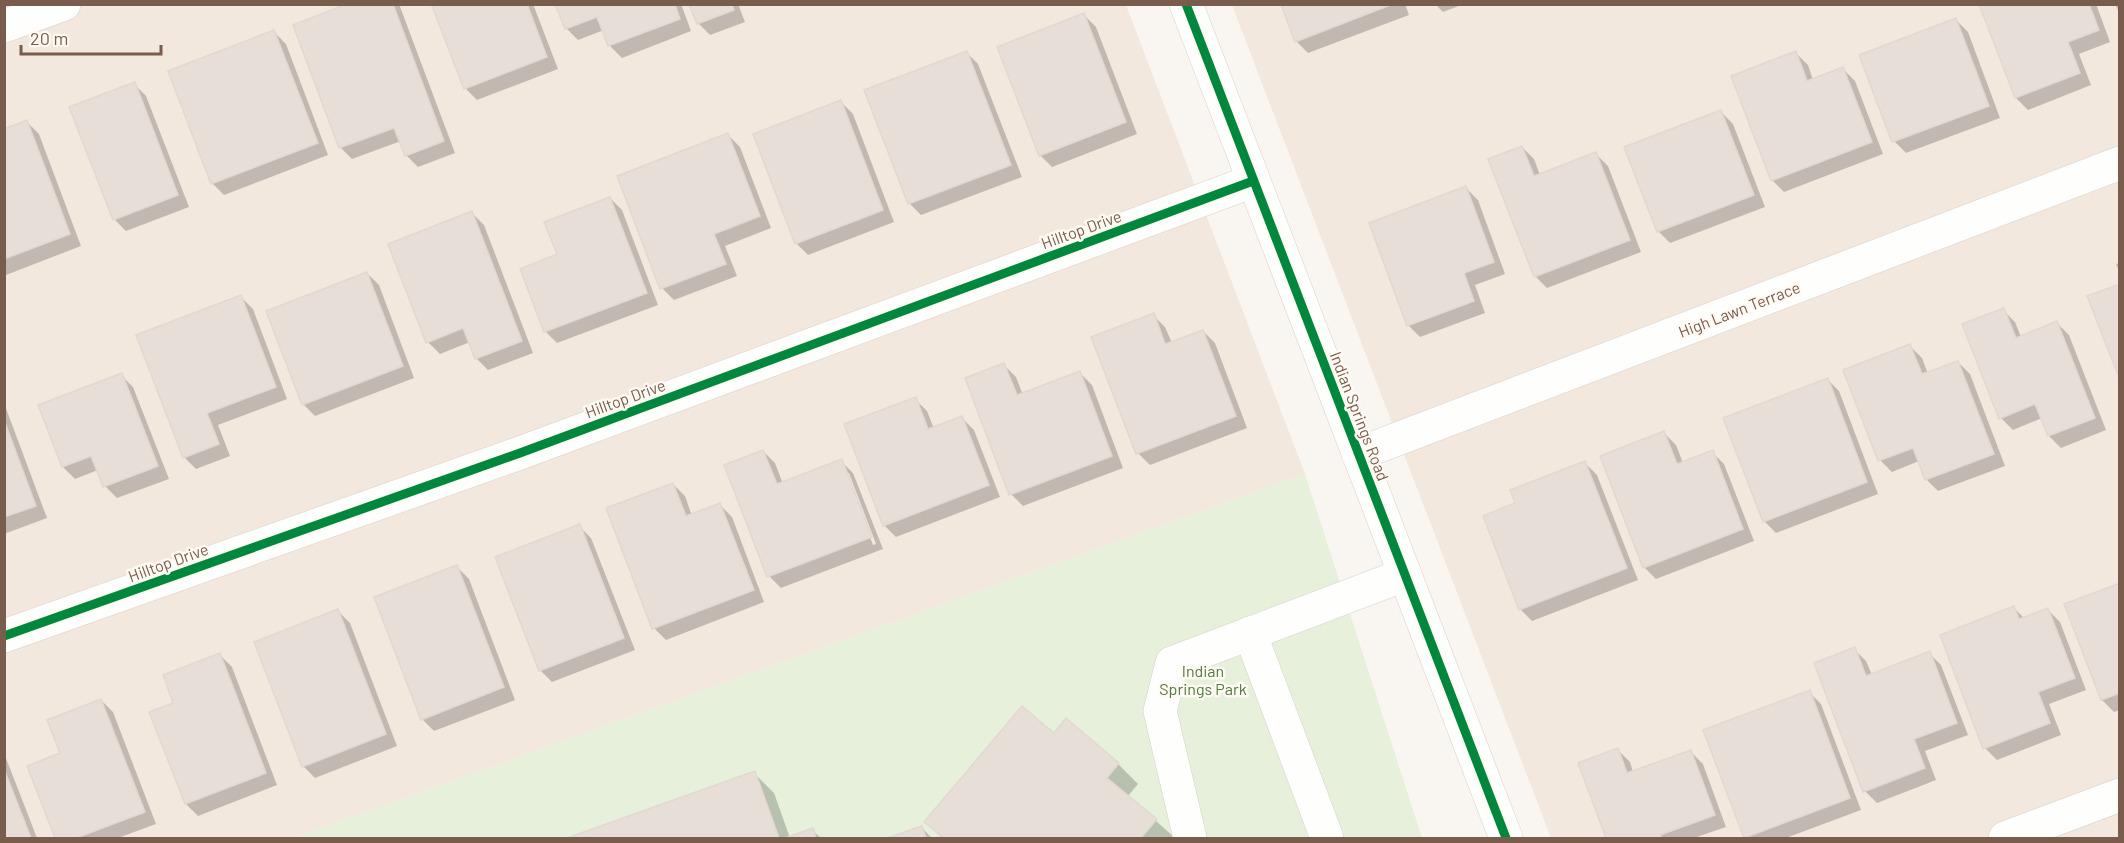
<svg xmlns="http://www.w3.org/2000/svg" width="2124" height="843" font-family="Barlow,sans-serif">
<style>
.residential{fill:#f2e8de}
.green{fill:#e7f0db}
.shadow{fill:#0003;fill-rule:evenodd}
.building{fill:#e6ded7;stroke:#e2d8d2;stroke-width:1.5}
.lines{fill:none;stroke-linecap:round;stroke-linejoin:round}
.minor-casing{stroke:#d7d1cb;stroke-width:34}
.minor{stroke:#fefefd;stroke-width:33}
.cycleway-casing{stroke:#fffaf3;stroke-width:13}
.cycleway{stroke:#00873e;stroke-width:9}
.labels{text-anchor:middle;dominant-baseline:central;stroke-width:5;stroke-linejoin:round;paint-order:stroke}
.street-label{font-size:16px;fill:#7a5c4d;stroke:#fffaf3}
.park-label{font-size:16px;fill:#537a41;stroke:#fffaf3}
</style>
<rect width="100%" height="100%" fill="#f9f5f0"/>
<!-- residential -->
<g class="residential">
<path d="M5,5h1121l179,469 -1011,364h-289z"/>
<path d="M1232,5h887v833h-568z"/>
</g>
<!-- green -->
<path class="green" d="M1305,474l117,364h-1128z"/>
<!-- shadow -->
<g class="shadow">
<path d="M352,4h47l56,149 -37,14 -12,-12 -5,-14 -49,18 -12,-12z"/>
<path d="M439,4h94l25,65 -81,31 -12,-12z"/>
<path d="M557,4h124l10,27 -69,27 -12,-12 -6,-16 -26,10 -12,-12z"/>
<path d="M691,4h47l7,18 -35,13 -12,-12z"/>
<path d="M1282,4h123l4,11 -101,38 -12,-12z"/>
<path d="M1435,4h29l-21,8z"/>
<path d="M1980,4h116l14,38 -31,12 12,31 -63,25 -12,-12z"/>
<path d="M2115,4h5v11z"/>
<path d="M1084,15l12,12 41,107 -85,33 -12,-12z"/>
<path d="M1956,20l12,12 32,86 -94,35 -12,-12z"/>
<path d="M274,32l12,12 42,111 -104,40 -12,-12z"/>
<path d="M966,52l12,12 44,113 -101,38 -12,-12z"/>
<path d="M1796,53l12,12 5,15 30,-11 12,12 28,73 -99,38 -12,-12z"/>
<path d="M134,84l12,12 43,111 -63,24 -12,-12z"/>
<path d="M841,102l12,12 41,108 -86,33 -12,-12z"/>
<path d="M1721,112l12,12 32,83 -95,36 -12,-12z"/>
<path d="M27,122l12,12 42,112 -75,29 -2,-144z"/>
<path d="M728,135l12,12 31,81 -46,18 12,30 -63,24 -12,-12 -43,-111z"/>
<path d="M1522,147l12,12 6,16 56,-21 12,12 33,86 -94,36 -12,-12z"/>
<path d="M1466,188l12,12 27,74 -30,11 10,28 -65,24 -12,-12z"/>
<path d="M610,198l12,12 36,95 -101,38 -12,-12 14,-76z"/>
<path d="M472,213l12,12 49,128 -45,17 -12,-12 -6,-16 -30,12 -12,-12z"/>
<path d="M2120,263v11l-4,-10z"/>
<path d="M367,273l12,12 35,93 -99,38 -12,-12z"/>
<path d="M241,297l12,12 34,90 -69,26 12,31 -34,13 -12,-12z"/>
<path d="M2003,310l12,12 6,15 36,-14 12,12 37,95 -45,18 -12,-12 -7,-18 -29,12 -12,-12z"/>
<path d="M1153,315l12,12 7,16 31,-12 12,12 32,85 -97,37 -12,-12z"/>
<path d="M1910,346l12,12 6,16 30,-12 12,12 35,92 -67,25 -12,-12 -7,-18 -27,11 -12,-12z"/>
<path d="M1004,365l12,12 7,18 57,-22 12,12 31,83 -100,38 -12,-12z"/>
<path d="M121,375l12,12 36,92 -52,19 -12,-12 -7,-16 -23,9 -12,-12 -23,-62z"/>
<path d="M1827,379l12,12 39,103 -102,39 -12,-12z"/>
<path d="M915,399l12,12 7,18 28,-11 12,12 26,67 -104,40 -12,-12z"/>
<path d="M4,403l43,115 -43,16z"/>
<path d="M1664,433l12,12 7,18 29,-11 12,12 30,77 -98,38 -12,-12z"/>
<path d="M763,451l12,12 8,21 58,-23 12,12 30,76 -102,39 -12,-12 -43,-111zM846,473h3l27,71 -3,1z"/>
<path d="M1585,463l12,12 41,105 -106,41 -12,-12 -3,-105z"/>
<path d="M673,484l12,12 7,20 28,-11 12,12 32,85 -98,38 -12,-12z"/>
<path d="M579,526l12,12 44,112 -83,32 -12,-12z"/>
<path d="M457,567l12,12 46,121 -81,31 -12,-12z"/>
<path d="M2120,585v125l-6,2 -12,-12 -36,-95z"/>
<path d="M2014,608l11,11 23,-9 12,12 26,68 -37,14 12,31 -64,25 -12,-12z"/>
<path d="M338,611l12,12 47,123 -82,32 -12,-12z"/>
<path d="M1854,649l12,12 6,14 57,-22 12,12 27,70 -43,16 11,29 -59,23 -12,-12z"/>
<path d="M220,655l12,12 45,118 -79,31 -12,-12z"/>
<path d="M1809,692l12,12 40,106 -75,28h-40z"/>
<path d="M101,700l12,12 43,112 -38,14h-61l-28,-71 33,-13z"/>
<path d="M1066,720l52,44 20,20 -10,12 47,42h-233l-16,-16 128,-87z"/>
<path d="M1618,750l12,12 3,10 58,-20 12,12 23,63 -32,11h-87l-27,-74z"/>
<path d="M4,753l33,85h-33z"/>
<path d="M754,773l20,20 16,45 22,-8 9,8h-249z"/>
<path d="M921,827l11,11h-41z"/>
</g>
<!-- building -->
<g class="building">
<path d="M347,4h46l51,137 -39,15 -11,-28 -55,20 -46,-123z"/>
<path d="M435,4h92l20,53 -83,32 -32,-83z"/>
<path d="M555,4h120l5,15 -72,27 -11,-29 -32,12z"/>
<path d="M689,4h43l2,6 -37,14z"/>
<path d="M1281,4h112l-98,38z"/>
<path d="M1979,4h110l10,26 -31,12 12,31 -65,25z"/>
<path d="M1084,13l42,109 -87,34 -42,-109z"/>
<path d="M1956,18l33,88 -97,36 -33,-87z"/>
<path d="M274,30l44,113 -107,41 -43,-113z"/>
<path d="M967,51l44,114 -103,39 -44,-114z"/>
<path d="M1796,51l11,30 36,-14 29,75 -101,39 -40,-105z"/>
<path d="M135,82l43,113 -65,25 -44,-113z"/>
<path d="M841,100l42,110 -88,34 -42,-110z"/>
<path d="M1721,110l33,85 -97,37 -33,-85z"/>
<path d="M27,120l43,114 -66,25v-130z"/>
<path d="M728,133l32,83 -46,18 12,30 -66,25 -43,-113z"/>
<path d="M1522,146l12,30 62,-24 34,88 -96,37 -46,-118z"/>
<path d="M1466,186l28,76 -30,11 10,28 -67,25 -38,-103z"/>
<path d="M610,197l37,96 -103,39 -24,-63 37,-15 -13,-32z"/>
<path d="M472,211l50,130 -47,18 -12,-31 -37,15 -38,-99z"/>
<path d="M367,272l36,94 -101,39 -36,-94z"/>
<path d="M2120,284v96l-33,-84z"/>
<path d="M241,295l35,92 -69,26 12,31 -36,14 -47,-123z"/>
<path d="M2004,308l12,30 41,-17 38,97 -47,18 -13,-32 -36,15 -37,-95z"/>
<path d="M1154,313l11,31 38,-14 33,86 -100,38 -45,-117z"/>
<path d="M1910,344l12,30 36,-13 36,93 -69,26 -12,-32 -35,13 -35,-91z"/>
<path d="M1004,363l13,32 63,-24 32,85 -103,39 -44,-117z"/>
<path d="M122,373l36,93 -55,21 -12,-31 -29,11 -24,-62z"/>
<path d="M1828,378l39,104 -104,40 -40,-104z"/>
<path d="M916,397l12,32 34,-13 27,69 -106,41 -39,-102z"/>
<path d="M4,420l32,86 -32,11z"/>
<path d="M1664,431l13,33 36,-14 30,79 -100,39 -43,-112z"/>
<path d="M763,450l14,34 65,-25 30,78 -105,40 -43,-112z"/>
<path d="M1585,461l42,107 -108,42 -36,-94 32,-13 -5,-13z"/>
<path d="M673,483l13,33 34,-13 34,87 -102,39 -46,-121z"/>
<path d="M580,524l44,114 -85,33 -44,-114z"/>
<path d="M457,565l47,122 -83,33 -47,-123z"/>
<path d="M2120,583v110l-19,7 -37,-96z"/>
<path d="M2014,606l5,13 29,-11 27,70 -37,14 12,31 -67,26 -43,-114z"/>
<path d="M338,609l48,125 -84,33 -48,-125z"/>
<path d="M1855,647l11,29 64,-25 27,72 -43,16 11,29 -62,24 -49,-129z"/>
<path d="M220,653l46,120 -81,31 -36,-92 24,-9 -10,-28z"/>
<path d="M1810,690l40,108 -106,40 -41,-108z"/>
<path d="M101,699l44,113 -69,26h-21l-28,-72 33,-13 -13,-33z"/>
<path d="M1022,706l32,27 12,-15 53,45 -12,15 50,41 -16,19h-197l-20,-16z"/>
<path d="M1618,748l9,25 64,-23 24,65 -55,20 2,3h-56l-28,-75z"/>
<path d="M4,769l27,69h-27z"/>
<path d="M755,771l24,67h-212z"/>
<path d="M922,826l4,12h-39z"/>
<path d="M813,828l3,10h-31z"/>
</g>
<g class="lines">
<defs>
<g id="minor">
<path d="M1186,4l320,834"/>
<path d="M4,26l60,-22"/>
<path d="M1358,454l762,-291"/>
<path d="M1250,633l77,205"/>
<path d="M4,636l516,-183 733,-272"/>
<path d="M1190,838l-30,-127 12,-48 232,-88"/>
<path d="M2005,838l115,-43"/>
</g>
</defs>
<!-- minor casing -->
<use href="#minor" class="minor-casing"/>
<!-- minor -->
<use href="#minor" class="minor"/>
<defs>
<g id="cycleway">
<path d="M1186,4l320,834"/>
<path d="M4,636l516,-183 733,-272"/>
</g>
</defs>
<!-- cycleway casing -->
<use href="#cycleway" class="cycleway-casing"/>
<!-- cycleway -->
<use href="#cycleway" class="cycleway"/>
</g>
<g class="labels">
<!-- street labels -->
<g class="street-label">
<text transform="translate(1081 229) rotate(-20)">Hilltop Drive</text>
<text transform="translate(1739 309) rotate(-21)">High Lawn Terrace</text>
<text transform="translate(625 398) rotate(-20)">Hilltop Drive</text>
<text transform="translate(1360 416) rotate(69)">Indian Springs Road</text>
<text transform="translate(168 562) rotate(-20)">Hilltop Drive</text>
</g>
<!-- park labels -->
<g class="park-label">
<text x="1203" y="670">Indian<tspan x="1203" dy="18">Springs Park</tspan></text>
</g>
</g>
<!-- border -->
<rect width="2124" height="843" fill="none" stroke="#7a5c4d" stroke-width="12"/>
<!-- scale -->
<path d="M21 45v9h140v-9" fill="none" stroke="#7a5c4d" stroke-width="3"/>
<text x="30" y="45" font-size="18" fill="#7a5c4d" stroke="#fffaf3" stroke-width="4.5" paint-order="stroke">20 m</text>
</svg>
